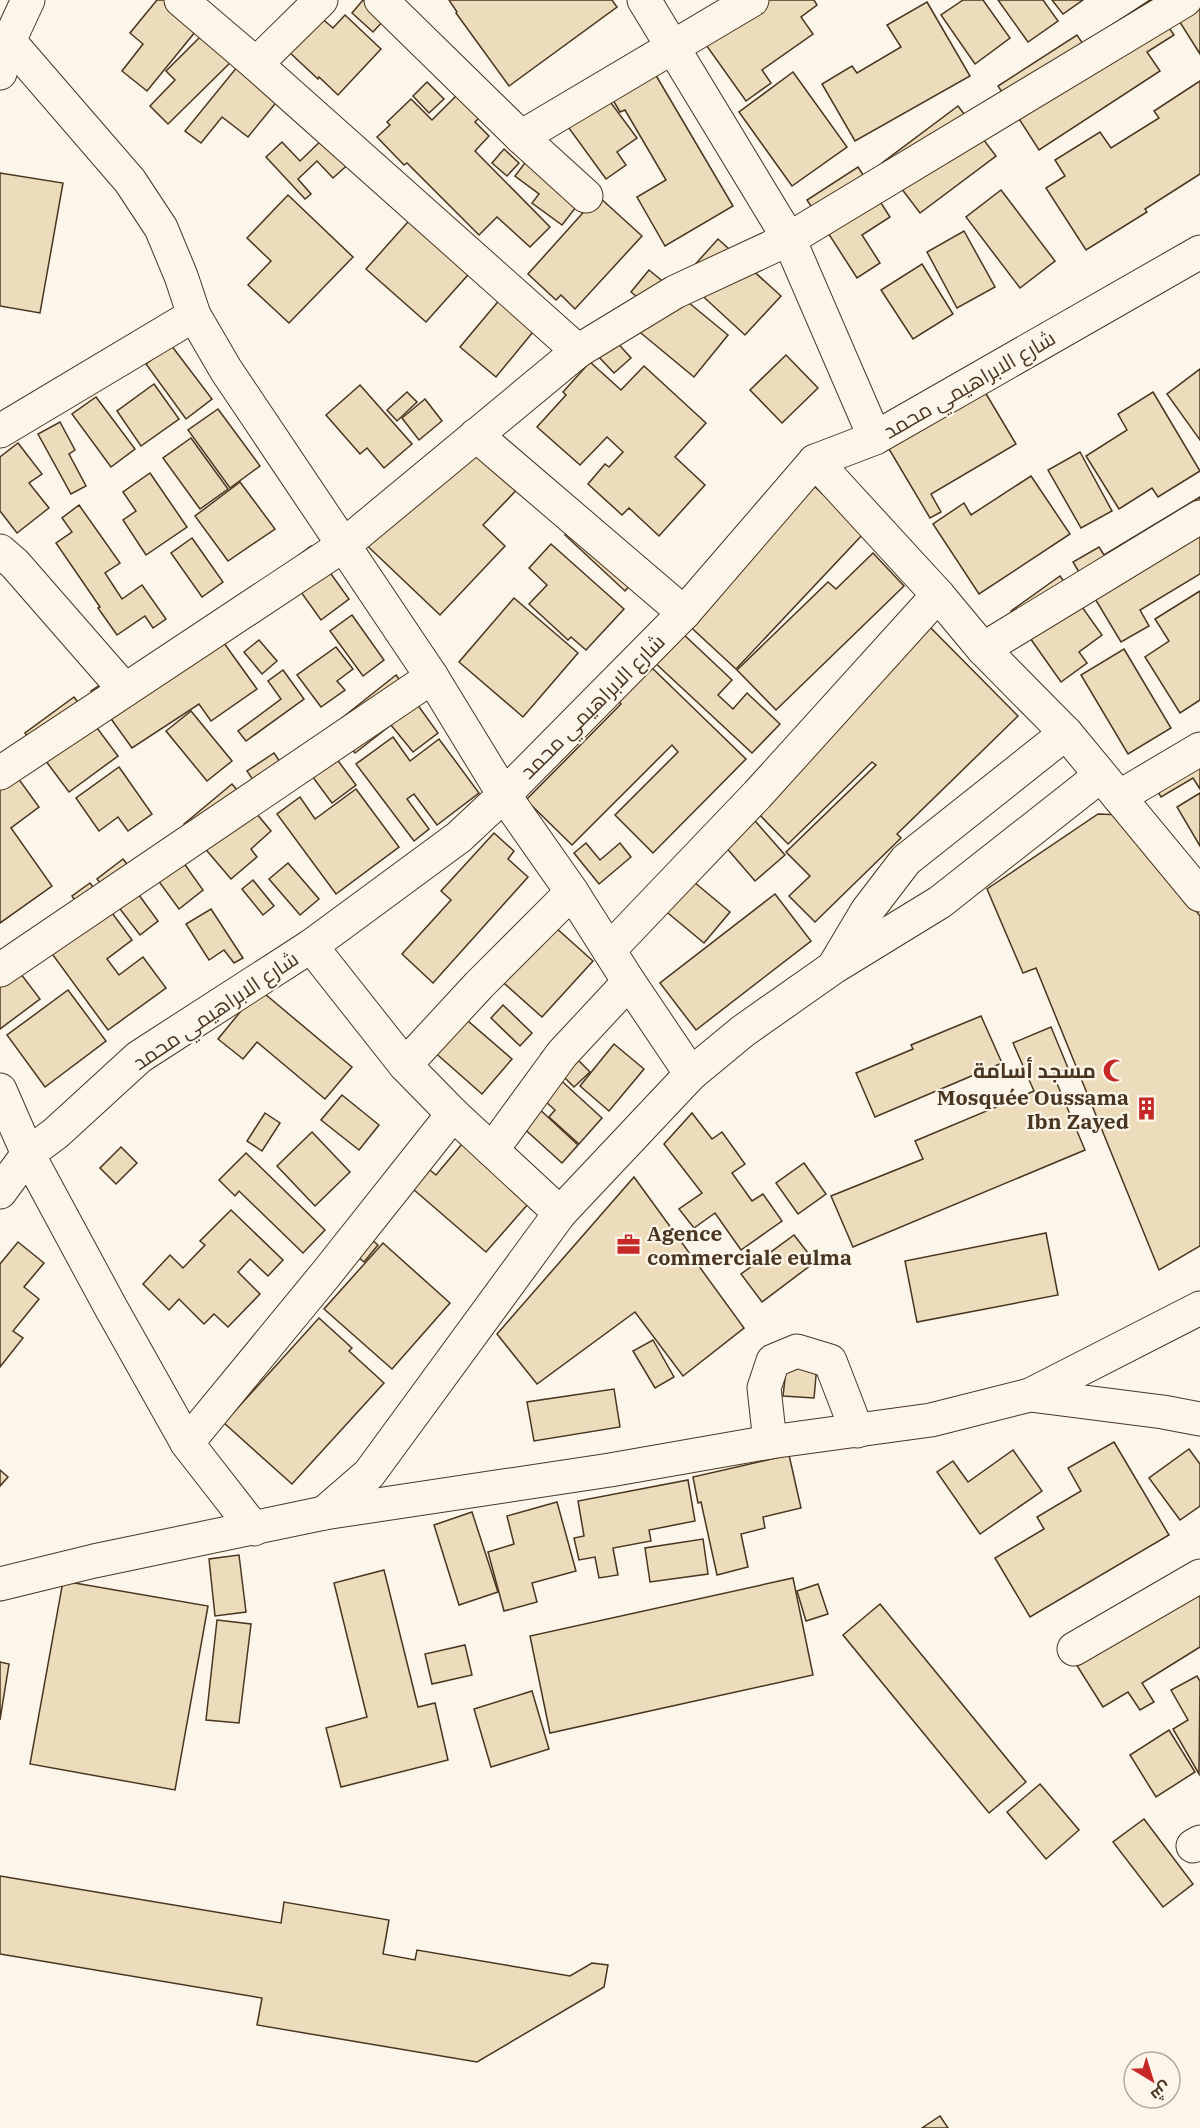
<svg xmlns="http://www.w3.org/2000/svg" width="1200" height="2128" font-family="'IBM Plex Serif',Cairo,serif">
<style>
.building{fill:#ecdcbc;stroke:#4a3520;stroke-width:1.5}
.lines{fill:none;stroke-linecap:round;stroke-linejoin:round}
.minor-casing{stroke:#4a3520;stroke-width:35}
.minor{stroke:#fbf6e9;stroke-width:33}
.labels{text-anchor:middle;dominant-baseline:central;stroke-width:4.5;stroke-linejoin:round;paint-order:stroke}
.street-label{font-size:21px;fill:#4a3520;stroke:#fbf6e9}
.poi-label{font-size:21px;font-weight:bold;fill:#4a3520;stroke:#fbf6e9;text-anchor:end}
</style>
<rect width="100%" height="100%" fill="#fbf6e9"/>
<!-- building -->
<g class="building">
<path d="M157,0h20l27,21 -57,70 -25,-20 21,-27 -13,-11z"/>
<path d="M363,0l21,20 -11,12 -21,-19z"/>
<path d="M449,0h163l5,7 -108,79 -53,-73 1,-1z"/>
<path d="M733,0h81l3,5 -16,12 12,17 -51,36 9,13 -25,18 -52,-73z"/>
<path d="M963,0h20l27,38 -35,26 -34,-49z"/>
<path d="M998,0h45l15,21 -30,21z"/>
<path d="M1052,0h31l-20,14z"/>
<path d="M1150,0l24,35 -27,17 13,19 -121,79 -41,-64 79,-51 6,9z"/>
<path d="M1166,0l34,2v52z"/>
<path d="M927,2l43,74 -115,65 -33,-57 30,-18 5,7 44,-26 -14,-22z"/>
<path d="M345,15l36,34 -43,46 -19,-18 -1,2 -31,-29 32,-34 14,12z"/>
<path d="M207,30l28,28 -67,66 -18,-18 25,-26 -9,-9z"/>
<path d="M242,61l41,33 -35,43 -26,-20 -21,26 -16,-12z"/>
<path d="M654,72l79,134 -68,40 -28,-49 29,-17 -41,-70 -5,2 -20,-34z"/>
<path d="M793,72l54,75 -55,39 -53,-74z"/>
<path d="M1200,81v93l-55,35 2,3 -61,38 -40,-62 19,-12 -10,-16 45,-28 11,16 48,-30 -5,-7z"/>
<path d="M427,82l17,17 -15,14 -16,-17z"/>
<path d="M597,84l40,54 -20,14 9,13 -20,14 -48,-66z"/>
<path d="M465,87l23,22 -13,13 14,14 -14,15 75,76 -20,20 -33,-30 -18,18 -72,-72 -3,2 -27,-28 13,-12 -3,-3 24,-23 21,21z"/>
<path d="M958,106l38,50 -76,57 -38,-50z"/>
<path d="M328,134l25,26 -20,18 -16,-17 -19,18 13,15 -6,5 -39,-42 16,-15 18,19z"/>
<path d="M504,149l15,14 -12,13 -15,-13z"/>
<path d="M534,151l53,42 -25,32 -30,-22 7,-9 -24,-18z"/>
<path d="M858,167l32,50 -28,18 18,28 -23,15 -50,-78z"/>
<path d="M0,173l63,10 -23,130 -40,-7z"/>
<path d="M1001,190l54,71 -35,27 -54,-71z"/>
<path d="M288,195l65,62 -64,66 -41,-38 23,-24 -24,-23z"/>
<path d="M598,196l44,40 -67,73 -14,-14 -5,5 -28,-26z"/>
<path d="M415,214l60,53 -49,55 -60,-53z"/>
<path d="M964,231l31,56 -38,21 -30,-56z"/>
<path d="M718,239l63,57 -36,39 -62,-57z"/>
<path d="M922,264l31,50 -40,25 -32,-49z"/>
<path d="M649,270l79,65 -34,42 -64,-53 16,-20 -15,-12z"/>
<path d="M501,298l36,29 -41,50 -36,-30z"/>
<path d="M614,339l17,19 -17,15 -17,-18z"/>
<path d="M171,345l41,54 -26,20 -40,-55z"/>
<path d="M786,355l32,33 -36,35 -32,-33z"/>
<path d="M590,362l31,28 23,-24 62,57 -31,34 30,28 -46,51 -30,-28 -7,7 -34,-31 17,-20 4,3 14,-15 -16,-15 -27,28 -43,-38 29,-32 -3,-3z"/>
<path d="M1200,369v71l-33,-46z"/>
<path d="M154,384l25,35 -38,27 -24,-35z"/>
<path d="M360,385l52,59 -28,24 -17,-20 -7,6 -34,-39z"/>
<path d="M982,387l34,57 -85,50 10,18 -11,6 -44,-74z"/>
<path d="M407,392l10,10 -20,19 -10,-11z"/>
<path d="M1153,392l47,79 -42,26 -6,-9 -33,21 -33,-53 41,-26 -9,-16z"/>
<path d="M96,397l39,52 -24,18 -39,-53z"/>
<path d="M425,399l17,22 -23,19 -17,-22z"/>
<path d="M218,409l42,57 -30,22 -42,-58z"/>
<path d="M469,420l60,57 -46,48 22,21 -65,69 -82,-78z"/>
<path d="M60,422l15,28 -6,4 17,32 -15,8 -33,-60z"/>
<path d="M191,438l37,51 -28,20 -37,-51z"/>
<path d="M18,443l24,31 -13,9 20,25 -32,25 -17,-22v-54z"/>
<path d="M1080,452l32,59 -31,17 -33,-58z"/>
<path d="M150,473l37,54 -41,28 -23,-35 13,-9 -13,-19z"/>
<path d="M1031,476l39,58 -91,60 -46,-70 31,-21 7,12z"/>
<path d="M240,482l35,47 -47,32 -33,-45z"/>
<path d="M813,485l51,48 -128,136 -53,-49z"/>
<path d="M1200,497v77l-60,36 9,16 -28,16 -48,-80 26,-15 5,8z"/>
<path d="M79,505l41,58 -15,10 17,26 20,-14 24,34 -13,9 -8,-12 -28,19 -19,-27 2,-1 -44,-64 16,-11 -10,-14z"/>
<path d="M579,520l60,55 -14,16 -60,-56z"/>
<path d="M192,538l31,44 -21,15 -31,-44z"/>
<path d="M551,544l73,65 -38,41 -15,-13 -3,3 -39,-36 18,-19 -18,-17z"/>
<path d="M311,546l38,53 -28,21 -38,-53z"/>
<path d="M873,553l31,33 -128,124 -39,-40 91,-88 8,7z"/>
<path d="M1060,576l42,59 -23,17 8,11 -26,19 -50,-71z"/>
<path d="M1200,591v109l-20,13 -35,-56 24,-16 -14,-22z"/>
<path d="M514,598l64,55 -55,64 -64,-55z"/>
<path d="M352,615l32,45 -21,16 -33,-45z"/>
<path d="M920,617l98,99 -121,118 4,4 -86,84 -26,-26 21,-20 -24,-24 90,-87 -4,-3 -84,82 -40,-41z"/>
<path d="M206,618l51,71 -46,32 -12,-17 -67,44 -41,-57 19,-13 3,5z"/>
<path d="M681,632l51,48 -14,15 15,14 14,-16 33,31 -28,29 -99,-92z"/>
<path d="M259,640l18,21 -15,13 -18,-22z"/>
<path d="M336,647l17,22 -16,12 8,9 -24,17 -24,-32z"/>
<path d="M1124,649l47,79 -43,26 -47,-79z"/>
<path d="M648,664l98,95 -93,94 -38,-38 63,-63 -6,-7 -100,100 -46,-45 95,-96 -6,-7z"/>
<path d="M283,670l21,29 -58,42 -8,-10 43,-32 -13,-18z"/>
<path d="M396,675l42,58 -25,19 -22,-27 -36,28 -22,-28z"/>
<path d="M74,697l44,59 -49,36 -44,-59z"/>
<path d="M191,711l41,50 -25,20 -41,-50z"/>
<path d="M319,735l37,50 -24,18 -37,-50z"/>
<path d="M393,737l17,24 29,-22 40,54 -42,32 -23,-31 -7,5 22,30 -15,12 -58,-77z"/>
<path d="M274,753l22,33 -27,18 -22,-33z"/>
<path d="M2,756l37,51 -28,21 41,58 -52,37v-166z"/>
<path d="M1200,760v29l-7,-11 -32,19 -6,-10z"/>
<path d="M119,767l33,47 -24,17 -10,-14 -19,14 -23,-33z"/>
<path d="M232,784l39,47 -20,18 6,8 -26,22 -47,-55z"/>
<path d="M356,789l43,58 -63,47 -59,-80 23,-17 15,22z"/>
<path d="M1200,793v53l-23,-39z"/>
<path d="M742,806l43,49 -30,26 -43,-50z"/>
<path d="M1098,814l25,1 77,101v330l-41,24 -123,-302 -13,5 -36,-84z"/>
<path d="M494,833l20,18 -6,8 20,18 -95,106 -31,-29 49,-54 -10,-9z"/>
<path d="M166,838l37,52 -24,19 -38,-52z"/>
<path d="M586,843l14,17 20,-17 11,14 -32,27 -25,-31z"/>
<path d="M123,859l23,30 -7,6 19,26 -18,14 -43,-56z"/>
<path d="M288,863l31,36 -19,16 -31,-36z"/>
<path d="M682,872l48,40 -26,31 -47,-39z"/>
<path d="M253,880l21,26 -11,9 -21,-26z"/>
<path d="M90,883l42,57 -25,19 12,16 24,-18 23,31 -58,42 -69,-94 40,-29 -7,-11z"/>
<path d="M775,894l36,47 -115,89 -36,-47z"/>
<path d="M211,909l32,49 -9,5 -10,-13 -15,10 -23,-36z"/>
<path d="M536,910l57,51 -51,56 -46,-41z"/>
<path d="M2,949l38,50 -40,30v-79z"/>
<path d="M259,989l93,78 -27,32 -68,-57 -14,17 -25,-20z"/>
<path d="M68,990l38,51 -61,46 -38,-52z"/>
<path d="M503,1005l29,28 -12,13 -29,-28z"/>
<path d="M453,1008l59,51 -30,35 -59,-52z"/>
<path d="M981,1016l21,47 -127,54 -19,-44 57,-24 -2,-4z"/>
<path d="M1051,1027l17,41 -15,6 32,76 -232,97 -22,-51 92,-37 -8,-18 119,-50 -21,-48z"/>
<path d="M557,1039l33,33 -16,15 -33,-33z"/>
<path d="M614,1044l30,25 -35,42 -29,-25z"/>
<path d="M555,1075l47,43 -23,26 -30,-27 6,-7 -18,-16z"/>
<path d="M342,1095l37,30 -20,25 -38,-30z"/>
<path d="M536,1106l42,39 -16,18 -43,-39z"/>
<path d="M265,1113l15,10 -18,28 -15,-10z"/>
<path d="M692,1113l20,26 10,-7 23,32 -13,9 20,28 11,-7 19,27 -41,29 -26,-37 -21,15 -15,-19 23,-16 -38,-49z"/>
<path d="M312,1132l38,40 -35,34 -38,-40z"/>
<path d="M467,1138l68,58 -49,56 -73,-63 17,-19 6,5z"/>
<path d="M121,1147l16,16 -21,21 -16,-16z"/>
<path d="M246,1153l79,77 -22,23 -64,-62 -4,5 -16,-16z"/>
<path d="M804,1163l22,31 -28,20 -22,-31z"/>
<path d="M634,1177l110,151 -61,48 -48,-64 -98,72 -40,-50z"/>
<path d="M231,1210l52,50 -15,16 -18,-17 -12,13 22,22 -32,33 -14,-13 -10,10 -25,-25 -10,11 -26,-26 27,-29 13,13 22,-23 -5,-4z"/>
<path d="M1046,1233l12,62 -141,27 -12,-61z"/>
<path d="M365,1234l13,11 -14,17 -13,-11z"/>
<path d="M794,1235l21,27 -53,40 -21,-28z"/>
<path d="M18,1242l26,21 -20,24 15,12 -26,32 10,7 -23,29v-103z"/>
<path d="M383,1243l67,60 -58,66 -68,-60z"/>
<path d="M319,1318l33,30 -3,3 35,32 -92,101 -68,-61z"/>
<path d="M653,1340l21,37 -19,11 -22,-37z"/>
<path d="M787,1362l30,3 -3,33 -31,-2z"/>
<path d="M614,1389l6,38 -86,14 -7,-39z"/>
<path d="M1114,1442l55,93 -139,82 -35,-59 49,-29 -7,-12 44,-26 -13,-23z"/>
<path d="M1189,1449l11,15v42l-20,14 -31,-42z"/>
<path d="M1013,1450l29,41 -62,43 -43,-62 16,-11 15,21z"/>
<path d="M789,1455l12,53 -38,9 2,11 -24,6 7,33 -31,8 -16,-73 -3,1 -5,-26z"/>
<path d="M0,1470l8,7 -8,9z"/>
<path d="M688,1480l7,41 -46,9 2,11 -38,7 5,27 -19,3 -4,-21 -16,3 -5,-22 10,-2 -6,-35z"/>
<path d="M557,1502l19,69 -44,12 5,19 -33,9 -16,-59 26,-8 -7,-28z"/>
<path d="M472,1512l26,80 -39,13 -25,-80z"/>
<path d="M703,1539l5,35 -58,8 -5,-34z"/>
<path d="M239,1555l7,57 -31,4 -6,-57z"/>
<path d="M384,1570l34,137 17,-4 13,57 -107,27 -15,-59 41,-11 -33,-134z"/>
<path d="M793,1578l20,97 -263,58 -20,-97z"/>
<path d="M63,1581l145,25 -33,184 -145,-26z"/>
<path d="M818,1584l10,30 -22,7 -9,-30z"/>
<path d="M1200,1585v62l-58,36 12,19 -14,8 -12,-18 -25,15 -27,-43z"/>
<path d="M880,1604l146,178 -37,31 -146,-178z"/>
<path d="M217,1620l34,4 -12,99 -33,-3z"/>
<path d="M465,1645l7,30 -40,9 -7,-30z"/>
<path d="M0,1662l9,2 -9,56z"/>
<path d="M1197,1676l3,5 -1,93 -26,-45 15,-9 -17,-30z"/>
<path d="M532,1691l17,58 -58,18 -17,-58z"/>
<path d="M1169,1730l26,42 -39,25 -26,-42z"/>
<path d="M1040,1784l39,46 -33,29 -39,-47z"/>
<path d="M1144,1819l49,65 -30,23 -50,-65z"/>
<path d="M0,1876l281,47 3,-21 105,18 -6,34 32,6 2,-10 153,26 22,-13 16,2 -4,22 -127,75 -220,-37 5,-27 -262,-44z"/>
<path d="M940,2116l8,12h-26z"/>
</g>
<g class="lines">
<defs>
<g id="minor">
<path d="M181,0l75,64 322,287"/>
<path d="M381,0l140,137 65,59"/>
<path d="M644,0l145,239 86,199"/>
<path d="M9,41l121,140 31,47 20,48 13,39 32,55 206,307 72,118 68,97 57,90 62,92"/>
<path d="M256,64l65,-64"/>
<path d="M0,73l9,-32 19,-41"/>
<path d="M521,137l231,-137"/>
<path d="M0,431l194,-116"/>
<path d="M476,435l208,178"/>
<path d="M815,461l123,134 45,54 83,84 134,162"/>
<path d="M0,551l15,13 110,126"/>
<path d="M983,649l217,-132"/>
<path d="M0,773l344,-228 234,-194 97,-59 114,-53 396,-239"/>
<path d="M1119,797l81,-48"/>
<path d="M311,946l94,119 48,49 107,99"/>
<path d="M609,950l148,-155 181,-200"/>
<path d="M836,963l31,-52 39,-51 160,-127"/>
<path d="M0,970l432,-293"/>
<path d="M405,1065l74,-80 93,-93"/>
<path d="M0,1090l28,64 82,152 77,137 67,86"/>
<path d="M492,1150l70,-96 67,-72"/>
<path d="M0,1192l28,-38 28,-21 83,-76 172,-111 148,-109 45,-42 180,-182 131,-152 60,-23 325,-186"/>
<path d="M1030,1395l170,-87"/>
<path d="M770,1442l-6,-54 9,-27 24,-10 33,10 27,70"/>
<path d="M187,1443l139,-169 127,-160"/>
<path d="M324,1513l45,-39 191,-261 131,-139 52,-43 91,-64 106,-65 160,-126"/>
<path d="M0,1584l94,-23 230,-48 286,-43 160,-28 161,-22 99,-25 133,17 37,7"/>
<path d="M1074,1649l126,-73"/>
<path d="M1193,1846l7,-4"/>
</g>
</defs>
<!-- minor casing -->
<use href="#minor" class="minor-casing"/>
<!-- minor -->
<use href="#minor" class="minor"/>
</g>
<!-- icons -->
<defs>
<symbol id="mosque-bare" viewBox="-9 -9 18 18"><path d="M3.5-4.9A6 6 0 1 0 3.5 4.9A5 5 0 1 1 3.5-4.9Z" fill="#c62828" stroke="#fbf6e9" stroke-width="2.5" paint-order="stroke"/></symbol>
<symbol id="building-bare" viewBox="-9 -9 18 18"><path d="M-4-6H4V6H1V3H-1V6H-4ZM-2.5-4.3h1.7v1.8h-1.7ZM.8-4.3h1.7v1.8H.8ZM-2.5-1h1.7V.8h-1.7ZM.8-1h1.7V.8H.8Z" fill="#c62828" stroke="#fbf6e9" stroke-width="2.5" paint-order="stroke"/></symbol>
<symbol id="office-bare" viewBox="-9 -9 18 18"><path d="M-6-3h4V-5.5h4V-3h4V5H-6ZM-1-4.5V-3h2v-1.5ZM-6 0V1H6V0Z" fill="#c62828" stroke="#fbf6e9" stroke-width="2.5" paint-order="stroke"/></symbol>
</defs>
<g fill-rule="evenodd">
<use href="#mosque-bare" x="1098" y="1054" width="33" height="33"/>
<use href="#building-bare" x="1130" y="1092" width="33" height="33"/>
<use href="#office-bare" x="612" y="1228" width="33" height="33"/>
</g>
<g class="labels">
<!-- street labels -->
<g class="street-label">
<text transform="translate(969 384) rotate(-30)">شارع الابراهيمي محمد</text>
<text transform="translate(592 706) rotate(-45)">شارع الابراهيمي محمد</text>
<text transform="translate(215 1010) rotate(-34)">شارع الابراهيمي محمد</text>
</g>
<!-- poi labels -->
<g class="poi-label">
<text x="1096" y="1070">مسجد أسامة</text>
<text x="1129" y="1097">Mosquée Oussama<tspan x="1129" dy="24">Ibn Zayed</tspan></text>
<text x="647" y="1233" text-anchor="start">Agence<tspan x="647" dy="24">commerciale eulma</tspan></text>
</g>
</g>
<!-- north arrow -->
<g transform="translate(1152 2080) rotate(142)"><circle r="28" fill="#fbf6e9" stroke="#b4a999" stroke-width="1.5"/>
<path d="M0-4.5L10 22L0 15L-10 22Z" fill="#c62828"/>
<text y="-9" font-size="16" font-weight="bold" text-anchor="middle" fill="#4a3520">ش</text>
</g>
</svg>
